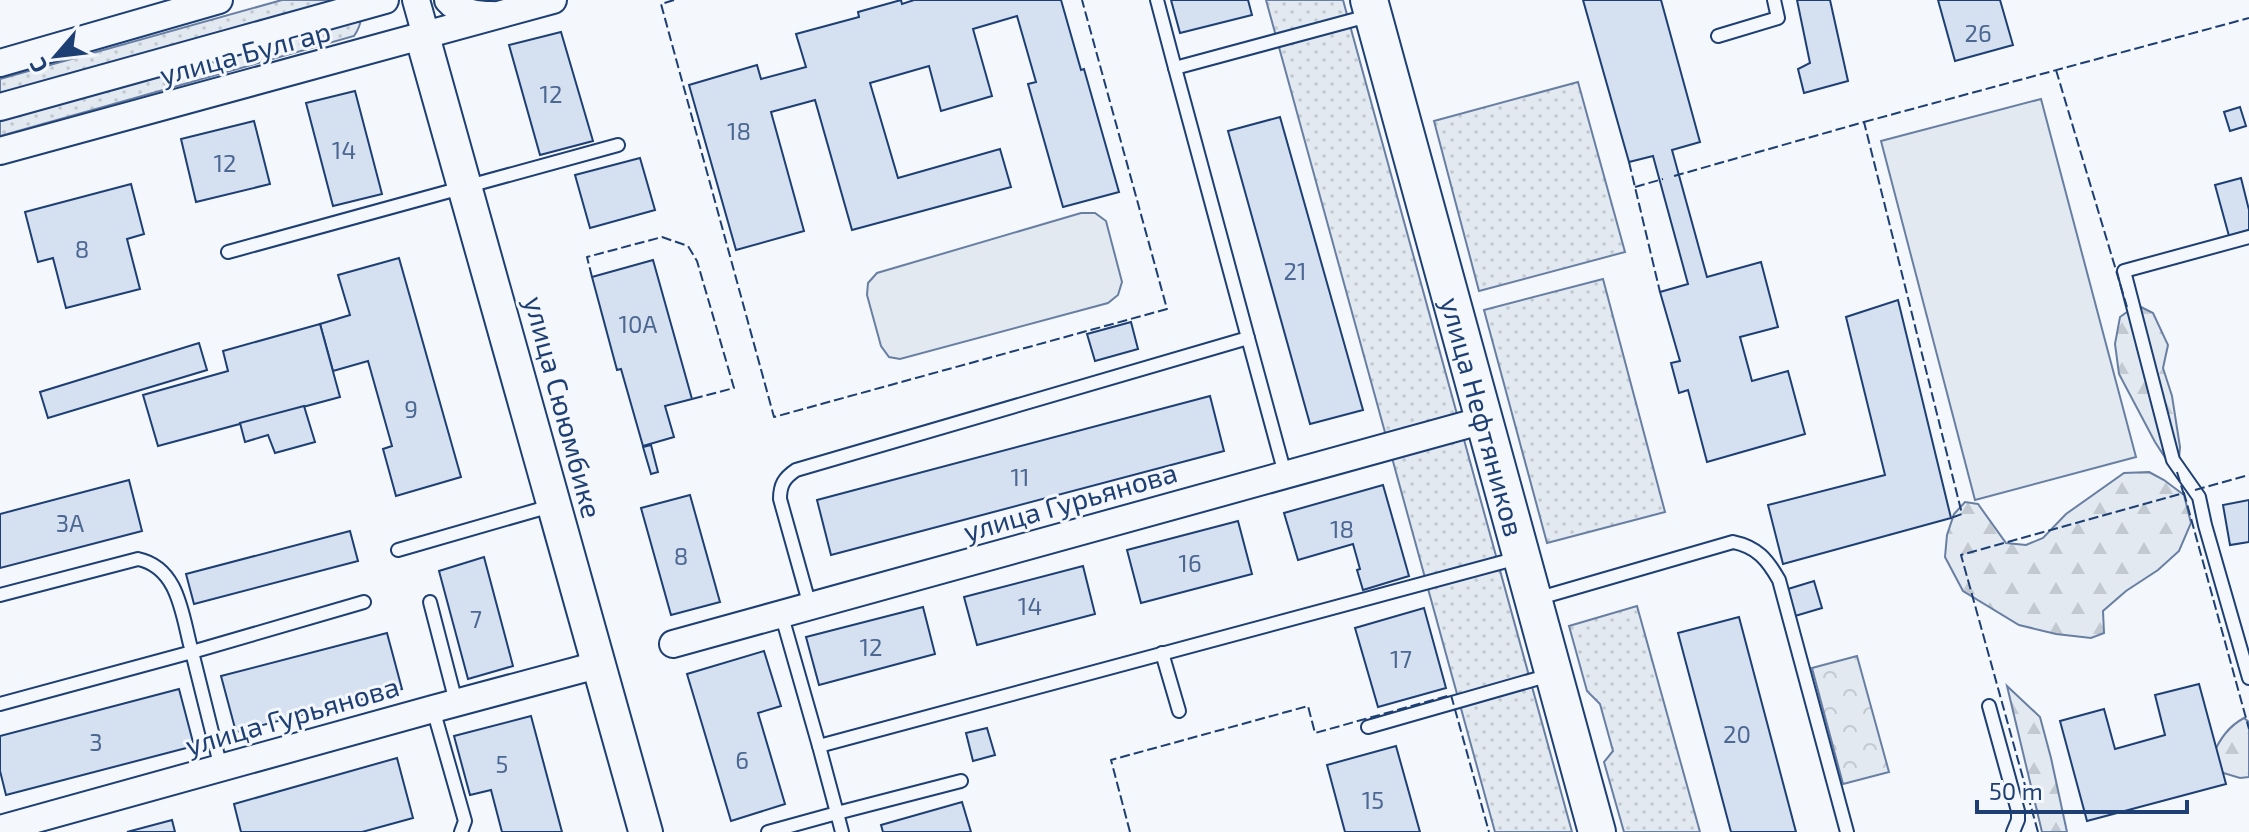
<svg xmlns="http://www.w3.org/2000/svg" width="2249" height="832" font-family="'Exo 2',sans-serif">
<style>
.grass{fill:url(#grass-dots);stroke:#687fa3;stroke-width:2}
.forest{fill:url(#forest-firs);stroke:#687fa3;stroke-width:2}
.park{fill:url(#park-crowns);stroke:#687fa3;stroke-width:2}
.pitch{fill:#e3e9f0;stroke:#687fa3;stroke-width:2}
.building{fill:#d5e0f0;stroke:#1d3f73;stroke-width:2}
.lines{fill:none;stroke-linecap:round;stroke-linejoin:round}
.lane-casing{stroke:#1d3f73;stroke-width:16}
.street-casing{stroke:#1d3f73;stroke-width:30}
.secondary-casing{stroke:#1d3f73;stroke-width:40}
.lane{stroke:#f4f7fb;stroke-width:12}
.street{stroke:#f4f7fb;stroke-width:26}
.secondary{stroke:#f4f7fb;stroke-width:36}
.fence{stroke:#1d3f73;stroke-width:2;stroke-dasharray:10 4;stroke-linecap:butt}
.labels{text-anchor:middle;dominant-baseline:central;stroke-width:6;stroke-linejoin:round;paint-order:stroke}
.number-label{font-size:24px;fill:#4b6792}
.street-label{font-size:28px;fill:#1d3f73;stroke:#f4f7fb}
</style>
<defs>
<pattern id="grass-dots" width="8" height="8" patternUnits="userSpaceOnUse" patternTransform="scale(2)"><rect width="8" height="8" fill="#e3e9f0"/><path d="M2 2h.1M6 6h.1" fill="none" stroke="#c2c9d1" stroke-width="1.8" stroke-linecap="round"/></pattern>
<pattern id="forest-firs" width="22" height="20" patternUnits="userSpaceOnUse" patternTransform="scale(2)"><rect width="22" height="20" fill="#e3e9f0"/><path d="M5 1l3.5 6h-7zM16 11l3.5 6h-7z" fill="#c2c9d1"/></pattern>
<pattern id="park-crowns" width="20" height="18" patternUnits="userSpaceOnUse" patternTransform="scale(2)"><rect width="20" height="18" fill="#e3e9f0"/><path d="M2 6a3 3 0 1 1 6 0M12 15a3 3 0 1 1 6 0" fill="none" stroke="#c2c9d1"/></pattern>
</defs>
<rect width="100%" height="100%" fill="#f4f7fb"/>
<!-- grass -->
<g class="grass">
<path d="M282,0h75c5,15 6,23 -3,36l-354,100v-57z"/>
<path d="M1266,0h77l229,832h-77z"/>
<path d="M1578,82l47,170 -146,39 -45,-170z"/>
<path d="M1603,279l62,233 -118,31 -63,-233z"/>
<path d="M1637,606l63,226h-76l-20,-70 9,-11 -13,-47 -13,-13 -18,-65z"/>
</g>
<!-- forest -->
<g class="forest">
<path d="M2137,305l16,8 15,32 -5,23 9,28 8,51 -1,11 -11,4 -13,-20 -36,-68 -4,-30 5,-27z"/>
<path d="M2149,472l15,8 20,15 7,28 -12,28 -21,19 -32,21 -23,20 1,22 -13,5 -35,-4 -37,-9 -56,-34 -18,-34 2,-22 7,-21 11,-12 13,2 28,39 20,2 17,-7 23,-24 58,-41z"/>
<path d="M2007,686l33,31 11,41 16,74h-25z"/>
<path d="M2244,718l5,4v55l-9,1 -20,-6 -7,-17c6,-15 16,-29 31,-37z"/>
</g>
<!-- park -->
<path class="park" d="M1857,656l32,116 -46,12 -31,-116z"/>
<!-- pitch -->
<g class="pitch">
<path d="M2041,99l95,358 -161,43 -94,-359z"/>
<path d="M1081,213h14l11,8 16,61 -4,13 -10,8 -208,56 -11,-2 -8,-11 -14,-51 1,-12 9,-10z"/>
</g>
<!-- building -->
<g class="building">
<path d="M901,0l1,4 12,-4h147l20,70 3,-1 35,123 -56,15 -35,-123 8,-2 -19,-66 -44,13 19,67 -51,15 -12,-45 -59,17 28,95 102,-29 11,38 -159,43 -37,-130 -44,12 33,119 -68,19 -47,-165 68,-20 4,14 45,-12 -10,-33 63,-17 -1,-5z"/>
<path d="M1171,0h77l4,15 -72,18z"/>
<path d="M1583,0h78l39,142 -28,8 35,127 54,-15 17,65 -38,10 12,44 36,-10 17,63 -98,28 -19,-72 -9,3 -8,-30 9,-2 -20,-69 28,-8 -35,-128 -24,6z"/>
<path d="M1797,0h33l18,81 -44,12 -6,-24 12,-6z"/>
<path d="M1938,0h62l13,45 -58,16z"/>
<path d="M561,32l32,109 -53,14 -31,-110z"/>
<path d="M355,91l27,103 -49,12 -27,-103z"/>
<path d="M2240,107l6,19 -16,5 -6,-19z"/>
<path d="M1280,117l83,293 -53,14 -82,-293z"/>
<path d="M254,121l16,63 -74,18 -15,-63z"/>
<path d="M640,158l15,52 -65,18 -15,-53z"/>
<path d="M2241,178l8,32v20l-20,6 -14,-51z"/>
<path d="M131,184l13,50 -17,5 13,50 -74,19 -13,-50 -15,4 -13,-50z"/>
<path d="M399,258l62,219 -65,19 -13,-47 9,-3 -24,-85 -35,10 -13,-47 30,-9 -12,-40z"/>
<path d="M653,260l39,139 -27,7 9,31 -31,9 -22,-77 -4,1 -25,-93z"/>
<path d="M1898,300l53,218 -168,46 -15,-59 117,-30 -39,-158z"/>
<path d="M1131,322l7,27 -43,12 -8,-27z"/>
<path d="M320,324l20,73 -182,49 -15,-51 85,-24 -5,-20z"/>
<path d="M199,343l8,27 -159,48 -8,-26z"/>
<path d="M1210,396l14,55 -393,104 -14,-55z"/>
<path d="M304,406l11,36 -40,11 -7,-18 -23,7 -5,-19z"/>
<path d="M651,445l7,27 -7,2 -8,-27z"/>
<path d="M129,480l13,51 -142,37v-54z"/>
<path d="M1383,485l26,91 -46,14 -6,-20 3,-1 -7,-25 -55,16 -14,-47z"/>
<path d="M690,495l30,107 -49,13 -30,-107z"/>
<path d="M2249,500v42l-19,3 -7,-40z"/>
<path d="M1238,521l14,53 -111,29 -14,-53z"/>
<path d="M350,531l8,30 -164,43 -8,-30z"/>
<path d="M484,557l29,109 -45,13 -29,-108z"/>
<path d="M1083,566l12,48 -118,31 -13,-48z"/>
<path d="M1814,581l8,27 -27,8 -7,-27z"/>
<path d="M923,607l12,47 -116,31 -13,-48z"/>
<path d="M1424,608l22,80 -68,19 -23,-79z"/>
<path d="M1739,617l57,215h-65l-53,-199z"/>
<path d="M387,633l15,56 -166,43 -15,-56z"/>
<path d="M764,651l17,55 -23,7 27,91 -54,17 -44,-147z"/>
<path d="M2199,684l27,100 -139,37 -27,-100 44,-12 11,40 50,-14 -10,-40z"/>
<path d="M179,689l15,57 -188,49 -6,-24v-35z"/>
<path d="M531,716l31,116h-60l-11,-42 -21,5 -16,-59z"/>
<path d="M987,728l8,27 -22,6 -7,-28z"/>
<path d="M1396,746l24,86h-75l-18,-67z"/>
<path d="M397,758l16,60 -51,14h-121l-7,-28z"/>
<path d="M962,802l9,30h-88l-2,-7z"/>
<path d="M172,820l3,12h-48z"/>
</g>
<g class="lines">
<defs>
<g id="lane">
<path d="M1157,0l18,68"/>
<path d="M1718,36l60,-18 -4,-18"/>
<path d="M2249,237l-125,34 49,189 26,37 6,28 44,153"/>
<path d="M228,252l390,-107"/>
<path d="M1248,338l37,136"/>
<path d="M544,508l91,324"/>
<path d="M398,550l146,-42 -132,-469"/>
<path d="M0,595l138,-36c42,9 44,58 54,93l-192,52"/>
<path d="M1536,599l197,-57c24,5 34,17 46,38l68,252"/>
<path d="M430,602l26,100"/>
<path d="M810,606l-30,-107c0,-14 4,-21 16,-29l452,-132 -73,-270 193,-52"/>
<path d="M781,613l38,133"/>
<path d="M1162,653l17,58"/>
<path d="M1989,706l29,105v9l-5,12"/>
<path d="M433,709l32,112 -4,11"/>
<path d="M1368,727l182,-52"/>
<path d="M221,768l-29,-116 172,-50"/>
<path d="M961,781l-124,32 -18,-67 699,-188"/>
<path d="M768,832l69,-19 5,19"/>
</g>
<g id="street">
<path d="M416,0l233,832"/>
<path d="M448,0c11,13 28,15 44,15"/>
<path d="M0,63l219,-63"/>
<path d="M0,107l385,-107"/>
<path d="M0,151l553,-151"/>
<path d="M673,644l811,-224"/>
<path d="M0,829l433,-120 168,-45"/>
</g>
<g id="secondary">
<path id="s1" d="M1369,0l228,832"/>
</g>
</defs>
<!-- lane casing -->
<use href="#lane" class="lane-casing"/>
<!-- street casing -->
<use href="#street" class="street-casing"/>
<!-- secondary casing -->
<use href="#secondary" class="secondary-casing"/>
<!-- lane -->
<use href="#lane" class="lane"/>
<!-- street -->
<use href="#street" class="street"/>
<!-- secondary -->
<use href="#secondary" class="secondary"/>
<!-- fence -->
<g class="fence">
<path d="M674,0l-13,4 113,413 393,-108 -85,-309"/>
<path d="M2056,70l71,237"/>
<path d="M1864,122l385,-104"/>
<path d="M1629,162l31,130"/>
<path d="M1674,176l190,-54 98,392 -11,4"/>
<path d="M1635,187l28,-8"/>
<path d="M592,277l-5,-20 75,-20 26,9 9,15 37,127 -42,11"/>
<path d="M2177,472l7,23"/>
<path d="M2195,490l54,-15"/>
<path d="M1130,832l-19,-72 197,-54 7,27 136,-38 38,137"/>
<path d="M2038,832l-77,-277 223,-62 65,236"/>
</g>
</g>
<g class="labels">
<!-- number labels -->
<g class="number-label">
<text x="1978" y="32">26</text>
<text x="551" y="93">12</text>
<text x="739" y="130">18</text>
<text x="344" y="149">14</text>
<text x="225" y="162">12</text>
<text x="82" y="248">8</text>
<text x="1295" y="270">21</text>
<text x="638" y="323">10А</text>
<text x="411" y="408">9</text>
<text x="1020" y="476">11</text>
<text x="70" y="522">3А</text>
<text x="1342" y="528">18</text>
<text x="681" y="555">8</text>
<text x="1190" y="562">16</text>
<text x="1030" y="605">14</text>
<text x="476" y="618">7</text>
<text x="871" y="646">12</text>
<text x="1401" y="658">17</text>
<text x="1737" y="733">20</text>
<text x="96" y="741">3</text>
<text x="742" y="759">6</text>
<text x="502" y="763">5</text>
<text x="1373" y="799">15</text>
</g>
<!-- street labels -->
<g class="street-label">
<text transform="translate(245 52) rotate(-15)">улица Булгар</text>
<text transform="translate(564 407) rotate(75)">улица Сююмбике</text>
<text stroke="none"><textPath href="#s1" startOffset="432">улица Нефтяников</textPath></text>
<text transform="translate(1070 501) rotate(-16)">улица Гурьянова</text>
<text transform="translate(292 715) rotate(-16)">улица Гурьянова</text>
</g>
</g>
<!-- north arrow -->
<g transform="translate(56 56) rotate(242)" stroke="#f4f7fb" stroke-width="6" paint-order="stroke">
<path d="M0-6L14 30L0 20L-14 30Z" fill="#1d3f73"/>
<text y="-12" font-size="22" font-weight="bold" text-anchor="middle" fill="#1d3f73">С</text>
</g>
<!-- scale -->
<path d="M1977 800v12h210v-12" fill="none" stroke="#1d3f73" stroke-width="4"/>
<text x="1989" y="800" font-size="24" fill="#1d3f73" stroke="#f4f7fb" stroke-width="6" paint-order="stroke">50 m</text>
</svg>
